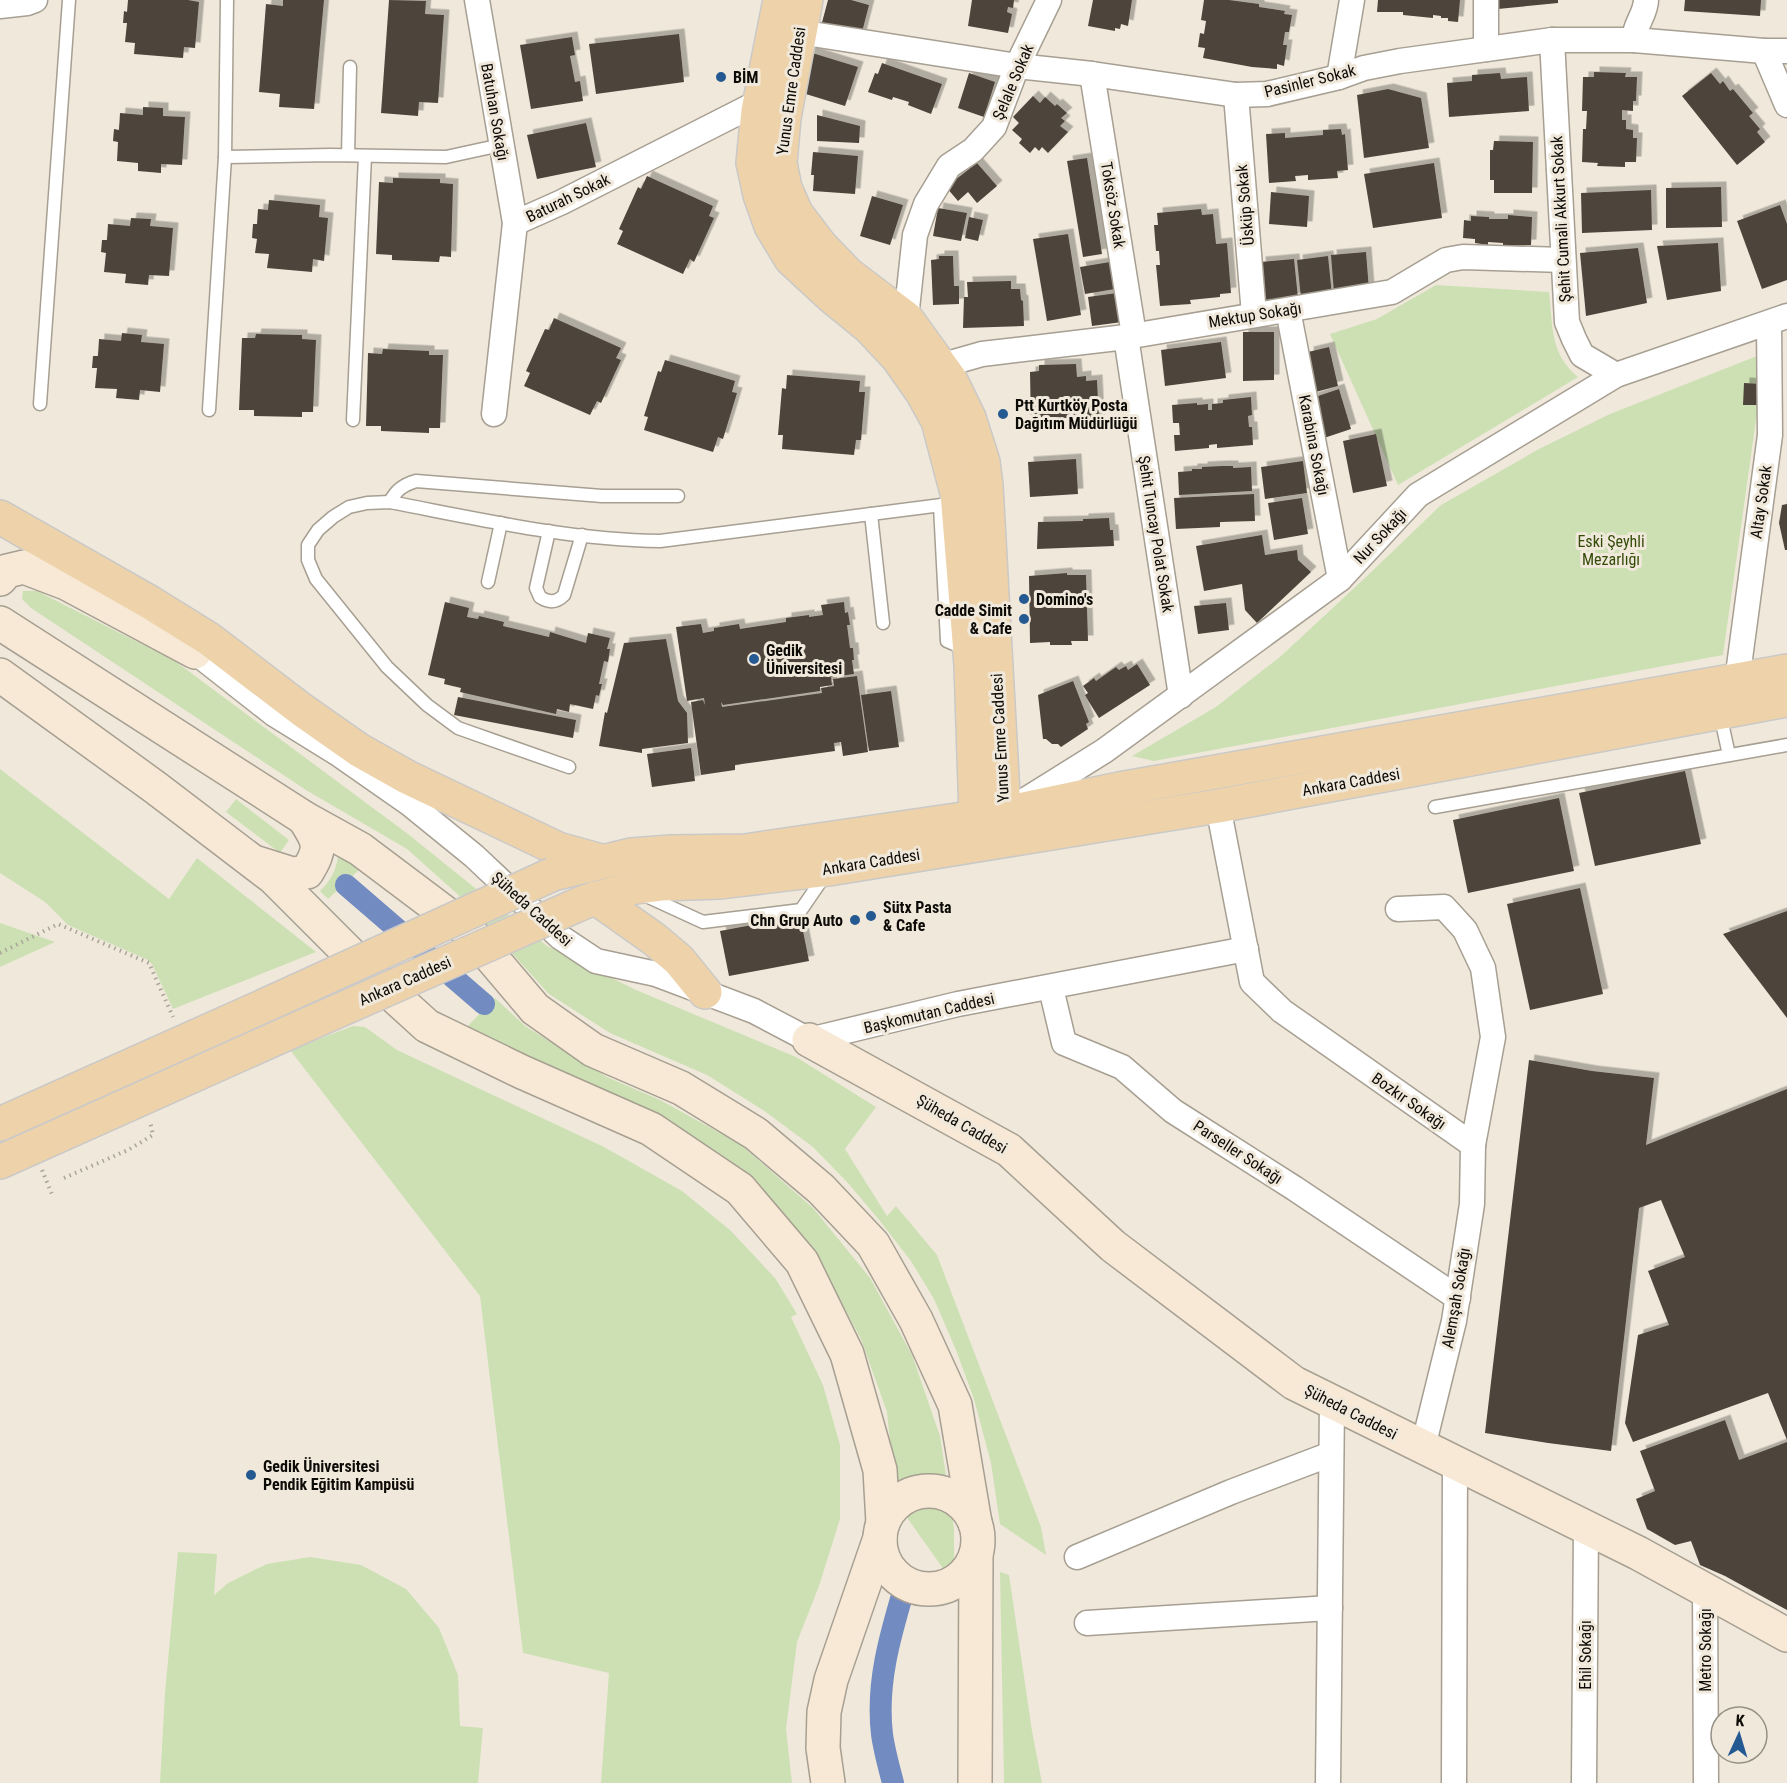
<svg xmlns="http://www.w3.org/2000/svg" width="1787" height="1783" font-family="'Roboto Condensed',sans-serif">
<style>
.green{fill:#cce0b4}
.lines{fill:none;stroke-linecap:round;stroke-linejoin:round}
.canal{stroke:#728bc1;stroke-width:22}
.building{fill:#4e443b;filter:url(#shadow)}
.lane-casing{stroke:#a69f92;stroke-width:15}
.street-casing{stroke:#a69f92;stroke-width:27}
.secondary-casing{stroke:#a69f92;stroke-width:36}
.primary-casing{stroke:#cac9c8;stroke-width:36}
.path{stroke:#a9a499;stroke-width:4;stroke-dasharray:1.5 4.5;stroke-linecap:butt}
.lane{stroke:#fff;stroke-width:12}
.street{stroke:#fff;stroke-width:24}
.secondary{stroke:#f7e9d5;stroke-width:33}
.primary{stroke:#eed3aa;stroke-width:33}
.primary-bridge-casing{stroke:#cac9c8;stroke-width:36;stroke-linecap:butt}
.primary-bridge{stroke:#eed3aa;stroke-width:33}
.poi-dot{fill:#255992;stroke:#f0e9db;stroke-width:2}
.labels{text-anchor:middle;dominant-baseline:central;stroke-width:6;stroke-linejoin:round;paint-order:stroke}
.poi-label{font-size:16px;font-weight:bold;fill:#0d0b07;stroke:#f0e9db;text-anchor:start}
.street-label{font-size:16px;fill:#0d0b07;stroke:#f0e9db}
.park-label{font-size:16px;fill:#334a07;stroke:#f0e9db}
</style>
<defs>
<filter id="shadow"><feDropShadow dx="5.5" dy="-5.5" stdDeviation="0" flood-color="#0004"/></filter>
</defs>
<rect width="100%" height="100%" fill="#f0e9db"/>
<!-- green -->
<g class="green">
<path d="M1436,285l113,7c4,35 1,62 29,85l-180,108 -68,-151 47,-15z"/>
<path d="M1757,356l3,35 -37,264 -569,106 -22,-5 84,-49 65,-51 85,-79 75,-72 98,-56 71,-35z"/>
<path d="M23,591h14l138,70 233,173 139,112 89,44 160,67 80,50 -31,42 42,67 9,-10 41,49 104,272 5,28 -46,-31 -9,-61 -17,-64 -18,-49 -22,-51 -23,-38 -31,-40 -32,-38 -35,-36 -50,-37 -56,-35 -97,-42 -61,-39 -85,-94 -57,-51 -101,-59 -275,-182 -9,-9z"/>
<path d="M0,769l169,130 28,-41 119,94 -143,57 -21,-45 -6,-5 -78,-34 -23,-23 -45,-29z"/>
<path d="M236,799l53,41 -9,13 -54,-41z"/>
<path d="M338,857l23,11 -33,31 -8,-8c10,-10 16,-20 18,-34z"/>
<path d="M0,923l55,19 -55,25z"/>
<path d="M495,998l30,28 82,51 53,23 80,44 73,64 57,70 42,77 28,81 14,92v56l-58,-82 -9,-90 -26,-73 -36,-67 -55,-74 -68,-47 -238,-121z"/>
<path d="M353,1026l12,1 32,23 207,97 78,44 48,39 45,48 22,36 -6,3 32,68 17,60v74l-21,67 -22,56 -11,87 6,54h-191l8,-110 -86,-20 -43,-357 -190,-246z"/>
<path d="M178,1552l39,2 -3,41 14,-12 39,-19 43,-7 51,8 45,24 33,39 19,47 2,51 23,2 -5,55h-318l5,-90z"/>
<path d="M1000,1572l9,3 23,156 10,52h-38z"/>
</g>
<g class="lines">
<!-- canal -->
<g class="canal">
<path d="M346,885l138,119"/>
<path d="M893,1783c-4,-16 -9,-33 -11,-49 -6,-50 8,-98 22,-145"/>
</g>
</g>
<!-- building -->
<g class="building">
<path d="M128,0h60l11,2 -4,46 -11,-1 -1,11 -49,-4 1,-11 -10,-1 2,-19h-4l1,-12 3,1z"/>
<path d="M283,0h41l-10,109 -35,-2 1,-13 -21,-2 7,-88 17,2z"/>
<path d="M389,0l37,1 -1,13 19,1 -6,88 -19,-1 -1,14 -37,-3z"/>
<path d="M828,0h23l18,5 -9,35 -40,-10z"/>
<path d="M972,0h42l-1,8 -5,-1 -1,5 5,2 -4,19 -40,-7z"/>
<path d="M1093,0h39l-4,26 -7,-2 -1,5 -5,-1v3l-27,-5z"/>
<path d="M1204,0h25l30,4v3l26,4 -1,3 8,1 -3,17h-4l-2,13h4l-3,21 -7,-2v5l-25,-2 -49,-9 2,-10 -7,-1 2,-14 4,1 2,-13 -5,-1z"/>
<path d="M1378,0h82l-2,22 -10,-1v-3h-7v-2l-8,-1v3l-30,-3v-3h-26z"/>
<path d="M1497,0h61v3l-60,6z"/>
<path d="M1685,0h76l-1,16 -76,-5z"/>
<path d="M679,34l5,48 -88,12 -7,-50z"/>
<path d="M572,37l3,18 -5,1 5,26 5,-1 3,20 -52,8 -11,-64z"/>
<path d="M809,52l49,15 -13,39 -49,-15z"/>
<path d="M882,63l60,21 -11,30 -23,-9 1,-3 -16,-5 -1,3 -24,-8 7,-19 3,1z"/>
<path d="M1594,72l32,1 -1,4h12l-1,24h-3v10l-11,-1v10h4v9l7,1v8h4l-1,24h-11v5l-28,-1 1,-3 -16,-1 1,-33h3l1,-18h-5l1,-34h11z"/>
<path d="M969,73l26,9 -11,35 -26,-9z"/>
<path d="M1500,73l1,6 26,-2 2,34 -80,6 -2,-34 25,-2v-6z"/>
<path d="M1711,73l9,11 3,-3 7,10 3,-2 20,24 -4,3 11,13 -3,3 8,10 -28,23 -55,-69z"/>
<path d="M1388,89l33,9 8,50 -65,10 -7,-63z"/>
<path d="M1033,96l7,7 5,-6 10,9 2,-2 10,9 -6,5 4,3 -5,5 8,6 -20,21 -6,-6 -3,4 -4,-4 -5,6 -11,-10 3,-4 -10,-9 7,-7 -6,-6z"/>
<path d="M143,107l20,1v8l22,1 -3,48 -21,-1v9l-23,-2v-8l-21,-2 1,-19 -5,-1 1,-12 5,1 1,-17 23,2z"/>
<path d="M817,115l43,11 -1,17 -42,-2z"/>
<path d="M586,123l10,44 -59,12 -10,-44z"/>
<path d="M1341,129l1,6 3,-1 3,36 -11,1 1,7 -30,2v-5l-13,1 1,5 -27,2 -3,-49 19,-1v5l38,-3v-5z"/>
<path d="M1494,141l39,1 -1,51h-38v-13h-4v-30h3z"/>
<path d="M813,152l45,4 -3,38 -42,-3 1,-16h-3z"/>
<path d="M1087,158l15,96 -19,3 -16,-96z"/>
<path d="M977,163l20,23 -20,17 -9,-11 -10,9 -12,-14z"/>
<path d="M1434,163l8,55 -69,10 -9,-54z"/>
<path d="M647,176l66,30 -4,10 5,2 -20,44 -4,-3 -7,15 -66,-30 6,-13 -4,-2 19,-42 3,2z"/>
<path d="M393,178l47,1v4l13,1 -2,73 -11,-1 -1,6 -47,-2v-5l-16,-1 3,-72 14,1z"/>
<path d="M1721,187l1,40 -56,1v-40z"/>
<path d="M1651,190l1,40 -70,3 -1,-40z"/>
<path d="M1271,192l38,4 -2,31 -38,-3z"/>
<path d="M872,196l31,9 -13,40 -30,-9z"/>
<path d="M269,200l51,5 -1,12 9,1 -4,43 -11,-2 -1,13 -45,-4 2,-14 -14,-1 2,-14 -5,-1 1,-14h4l1,-15 10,1z"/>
<path d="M1780,205l7,19v56l-25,9 -25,-68z"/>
<path d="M938,208l29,5 -6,28 -28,-5z"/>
<path d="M1201,209l1,6 11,-1 3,30 11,-1 4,50 -11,1v3l-30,3 1,4 -31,2 -4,-41h4l-1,-14h-3l-2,-26h4l-1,-12z"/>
<path d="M1508,215l24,2 -1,28 -28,1v-3l-15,-1v3l-13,-2v-4l-12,-1 1,-18 7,1v-5l18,1v2h19z"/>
<path d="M969,217l14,3 -5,21 -13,-3z"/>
<path d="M131,218l20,1 -1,7 23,2 -4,48 -20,-1 -1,10 -23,-2 1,-9 -22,-2 2,-19 -5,-1 1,-12h5l1,-16 22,2z"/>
<path d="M1068,234l13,81 -34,6 -14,-82z"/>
<path d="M1718,243l3,48 -54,9 -10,-54z"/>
<path d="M1638,248l9,55 -61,13 -6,-63z"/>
<path d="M1366,252l3,38 -35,3 -3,-38z"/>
<path d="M939,256h14l1,30h5v18l-26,1 -2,-45 8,-1z"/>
<path d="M1328,256l4,39 -31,3 -4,-38z"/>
<path d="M1294,259l4,39 -34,4 -4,-40z"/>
<path d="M1110,262l5,27 -30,5 -5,-27z"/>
<path d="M1011,281v8h9l1,11 2,1 1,25 -61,2 1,-31h4l-1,-15z"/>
<path d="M1117,293l5,29 -30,4 -4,-29z"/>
<path d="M554,318l67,30 -5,10 5,2 -20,43 -4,-2 -7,14 -66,-29 6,-13 -4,-2 19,-42 4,1z"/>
<path d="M1243,332h31v48l-31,1z"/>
<path d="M122,333l20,2 -1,7 23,2 -4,48 -20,-2 -1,10 -23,-2 1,-9 -22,-1 2,-20h-5l1,-12h5l1,-17 22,2z"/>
<path d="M256,334l46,1v4l14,1 -3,72h-11v5l-48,-1v-6h-15l3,-72h13z"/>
<path d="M1221,342l5,36 -61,8 -4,-36z"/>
<path d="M1329,347l9,39 -26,7 -4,-41z"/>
<path d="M383,349l46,2v4h14l-3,73h-11v5l-48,-2v-5h-15l2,-73 14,1z"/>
<path d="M665,360l70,21 -3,11 5,1 -14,46 -5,-2 -5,15 -69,-22 4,-13 -4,-1 14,-45 3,1z"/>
<path d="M1076,364l1,13 9,-1v5l11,-1 2,41 -25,1v-4h-19v5l-24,2 -1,-53 9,-1v-6z"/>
<path d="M787,375l73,6 -1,11h6l-4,48h-5l-2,15 -72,-6 1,-14h-5l4,-47 4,1z"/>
<path d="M1744,383l17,1 -1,21h-17z"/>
<path d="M1339,389l12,40 -27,9 -12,-40z"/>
<path d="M1251,397l1,18 -4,1 1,11h3l1,18 -36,3v-4l-8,1v3l-34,3 -1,-16h6l-1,-12h-6l-1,-18 25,-2v2l11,-1v6h4v-6l11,-1v-3z"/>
<path d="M1376,434l11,52 -34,7 -10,-52z"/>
<path d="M1076,459l2,35 -48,3 -2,-35z"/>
<path d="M1303,461l4,32 -42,6 -4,-32z"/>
<path d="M1222,466h11v2l18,-1 1,24 -73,4 -1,-23 14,-1v-2h10v-2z"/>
<path d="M1254,494l1,27 -35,1v5l-44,2 -2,-31z"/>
<path d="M1302,498l6,36 -34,6 -6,-37z"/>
<path d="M1787,504v46h-2l-6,-27 3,-18z"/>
<path d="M1109,518l1,12h3l1,16 -77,3 1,-27 45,-1v-2z"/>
<path d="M1262,535l3,20 32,-5 1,10 13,12 -54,51 -12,-13 -3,-26 -38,7 -8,-45z"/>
<path d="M1067,573v2h19l2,66h-17l1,4h-22v-3l-20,1 -1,-67z"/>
<path d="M445,602l24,6 -2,9 11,2 1,-3 25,6 -1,4 46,11 1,-5 36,11 2,-10 22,5 -3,11h3l-2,13 -4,-1 -5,23h3l-3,12 -3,-1 -3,14 -23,-5 -1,8 -12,-3 -1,5 -96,-22 1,-4 -17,-4 1,-5 -17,-4z"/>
<path d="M844,602l1,11 3,-1 2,13h-3l3,23h3l1,12h-2l2,14 -23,3 1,8 -12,2v4l-97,14 -2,-3 1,5 100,-14 -1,-5 13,-2 -1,-7 24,-3 11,76 -25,4 -2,-14 -7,1 1,8 -100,14v5l-34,5 -10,-73 12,-2 2,5 -1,-7 -17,3 -11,-74 25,-3 2,9 11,-2v-3l25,-4 1,5 46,-7v-4l23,-3v2l14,-2 -2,-10z"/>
<path d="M1226,603l3,27 -31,4 -4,-28z"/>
<path d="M666,639l12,62 9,12 1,30 -46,6v4l-43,-7 6,-34 2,1 17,-70z"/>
<path d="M1137,664l13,21 -51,33 -10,-16 -4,-7 3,-2 -5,-7 11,-8 2,3 20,-14 3,3 7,-4 2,4z"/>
<path d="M1073,681l16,41 -3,2 2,5 -27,18 -3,-3h-6l-6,-5h-3l-5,-44z"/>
<path d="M891,691l8,56 -30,4 -8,-56z"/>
<path d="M458,697l118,23 -3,18 -119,-23z"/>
<path d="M691,748l4,33 -43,6 -5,-33z"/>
<path d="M1685,771l16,73 -106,22 -16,-73z"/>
<path d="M1559,798l15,73 -106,22 -15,-73z"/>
<path d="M1580,888l23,106 -73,16 -23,-106z"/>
<path d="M1787,911v107l-64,-84z"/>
<path d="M800,916l9,45 -80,15 -9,-45z"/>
<path d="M1529,1060l63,11 62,7 -8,67 141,-56v351l-19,-47 -135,49 -8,-19 13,-88 31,-10 -21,-54 37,-14 -24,-57 -22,8 -28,243 -63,-8 -63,-10z"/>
<path d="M1725,1420l14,40 48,-18v168l-62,-34 -25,-11 -9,-24 -16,4 -28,-16 -11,-30 19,-8 -15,-40z"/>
</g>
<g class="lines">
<defs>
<g id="lane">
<path d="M348,155l2,-88"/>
<path d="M225,157l105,-2 116,2 55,-12"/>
<path d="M40,404l29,-404"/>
<path d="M209,410l16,-253 2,-157"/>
<path d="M353,420l12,-264"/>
<path d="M390,502c6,-12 13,-17 26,-21l186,15h76"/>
<path d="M940,506l7,135 7,3 15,1"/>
<path d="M871,514l12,109"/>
<path d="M549,531l-13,57 4,9c9,6 16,6 24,-2l18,-60"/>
<path d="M488,582l13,-59"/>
<path d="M1720,714l9,41"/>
<path d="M569,767l-111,-39 -31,-23 -40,-38 -71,-88 -8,-19v-15l10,-15 15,-13 16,-10 18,-4 23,-1c89,17 179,38 270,39l297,-38"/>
<path d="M1435,807l352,-62"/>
<path d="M642,894l61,28 98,-12 24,-35"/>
</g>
<g id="street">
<path d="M477,0l38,223"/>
<path d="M1486,0v49"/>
<path d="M0,6l27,-3 8,-3"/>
<path d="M799,32l218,34 75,8 144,21 31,-1 72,-17 25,-9 36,-7 152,-21h82l130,11h23"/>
<path d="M1552,40l15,282 7,17 8,16 34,20"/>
<path d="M1634,40c0,-15 12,-26 12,-40"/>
<path d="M1764,51l23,54"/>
<path d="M1092,74l42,261"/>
<path d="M1339,77l13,-77"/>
<path d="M1236,95l18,220"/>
<path d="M1288,310l52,269"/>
<path d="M906,318l9,-83 11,-31 23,-38 24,-16 21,-23 23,-61 32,-66"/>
<path d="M1126,337l55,359"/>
<path d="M942,368l12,-6 28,-8 144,-17 266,-45 54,-32 17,-3 100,3"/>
<path d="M494,414l21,-191 47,-21 197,-100"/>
<path d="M185,641l10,11 79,62 63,39 73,51 64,52 86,81 36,24 60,13 98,37 55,29 149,-36 288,-55"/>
<path d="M1737,681l33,-246 -1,-112"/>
<path d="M1019,804l85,-53 236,-172 78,-84 198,-120 171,-59"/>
<path d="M1218,806l34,176 30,29 191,134 20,-108 -10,-69 -18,-38 -21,-23 -46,2"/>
<path d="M1051,988l13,55 58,24 51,44 121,77 164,110"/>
<path d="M1423,1447l31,-126 18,-117 1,-59"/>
<path d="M1077,1557l154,-65 100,-38"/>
<path d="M1705,1590l1,193"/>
<path d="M1087,1623l243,-15"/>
<path d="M1328,1783l4,-381"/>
<path d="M1454,1783l1,-320"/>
<path d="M1584,1783l2,-256"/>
</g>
<g id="secondary">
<path d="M0,579l7,-8 17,-4 42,16 129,69"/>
<path d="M0,623l304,195 56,31 109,82 66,78 58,41 88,38 75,46 65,55 52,55 43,76 39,85 20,118"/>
<path d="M0,675l156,113 118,90 98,98 55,50 95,46 129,57 89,60 62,73 45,92 33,116 3,53"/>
<path d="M257,863l35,11 15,-2c16,-26 12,-30 -3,-54"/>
<path d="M809,1040l200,110 104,96 181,137 344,170 149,82"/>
<circle cx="929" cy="1540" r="49"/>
<path d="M828,1783l-5,-35 1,-36 7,-32 49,-142"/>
<path d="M975,1783l1,-228"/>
</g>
<g id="primary">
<path d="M780,0l-22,111 -5,52 7,32 11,31 20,33 40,37 38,31 29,31 24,34 16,29 19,72 14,172 5,152 12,17"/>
<path d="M806,0l-22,118 -4,45 5,25 11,25 25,33 27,28 58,44 44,61 19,39 14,44 3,23 18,328 -6,20"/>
<path d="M0,517l151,86 58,36 93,71 57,40 48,27 151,72 43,12"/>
<path d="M553,874l78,-19 40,-3 74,-1 259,-38 115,-24 668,-118"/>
<path d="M596,898l58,41 25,21 26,32"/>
<path d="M573,907l14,-6 49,-14 25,-3 59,-2 109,-13 389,-63 569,-106"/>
<path d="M0,1124l268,-120"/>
<path d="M0,1162l297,-133"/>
</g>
</defs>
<!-- lane casing -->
<use href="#lane" class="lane-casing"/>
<!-- street casing -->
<use href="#street" class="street-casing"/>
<!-- secondary casing -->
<use href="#secondary" class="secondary-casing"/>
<!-- primary casing -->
<use href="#primary" class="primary-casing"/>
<!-- path -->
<g class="path">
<path d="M0,953l58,-29 91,39 24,54"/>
<path d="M42,1170l11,27"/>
<path d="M64,1178l64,-28 25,-15 -3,-14"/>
</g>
<!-- lane -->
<use href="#lane" class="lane"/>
<!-- street -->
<use href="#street" class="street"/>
<!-- secondary -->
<use href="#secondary" class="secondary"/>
<!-- primary -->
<use href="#primary" class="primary"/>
<defs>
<g id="primary-bridge">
<path d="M268,1004l285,-130"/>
<path d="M297,1029l276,-122"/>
</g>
</defs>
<!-- primary-bridge casing -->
<use href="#primary-bridge" class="primary-bridge-casing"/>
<!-- primary-bridge -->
<use href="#primary-bridge" class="primary-bridge"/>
</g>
<!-- markers -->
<g class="poi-dot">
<circle cx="721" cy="77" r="6"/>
<circle cx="1003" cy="414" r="6"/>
<circle cx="1024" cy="599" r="6"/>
<circle cx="1024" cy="619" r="6"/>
<circle cx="754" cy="659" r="6"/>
<circle cx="871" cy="916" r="6"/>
<circle cx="855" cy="920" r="6"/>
<circle cx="251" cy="1475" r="6"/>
</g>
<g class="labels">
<!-- poi labels -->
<g class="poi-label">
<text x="733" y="77">BİM</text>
<text x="1015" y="405">Ptt Kurtköy Posta<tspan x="1015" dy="18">Dağıtım Müdürlüğü</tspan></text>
<text x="1036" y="599">Domino's</text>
<text x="1012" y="610" text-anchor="end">Cadde Simit<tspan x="1012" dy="18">&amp; Cafe</tspan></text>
<text x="766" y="650">Gedik<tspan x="766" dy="18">Üniversitesi</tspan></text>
<text x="883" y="907">Sütx Pasta<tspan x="883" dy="18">&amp; Cafe</tspan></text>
<text x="843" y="920" text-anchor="end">Chn Grup Auto</text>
<text x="263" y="1466">Gedik Üniversitesi<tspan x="263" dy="18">Pendik Eğitim Kampüsü</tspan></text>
</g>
<!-- street labels -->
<g class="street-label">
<text transform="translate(1310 81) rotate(-14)">Pasinler Sokak</text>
<text transform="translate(1013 82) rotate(-67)">Şelale Sokak</text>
<text transform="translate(791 91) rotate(-82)">Yunus Emre Caddesi</text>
<text transform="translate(495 112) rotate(80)">Batuhan Sokağı</text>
<text transform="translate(568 198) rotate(-26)">Baturah Sokak</text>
<text transform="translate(1113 205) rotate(81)">Toksöz Sokak</text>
<text transform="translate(1245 205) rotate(-95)">Üsküp Sokak</text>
<text transform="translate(1561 219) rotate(-93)">Şehit Cumali Akkurt Sokak</text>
<text transform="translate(1255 315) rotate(-9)">Mektup Sokağı</text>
<text transform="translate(1314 445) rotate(79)">Karabina Sokağı</text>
<text transform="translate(1761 502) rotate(-82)">Altay Sokak</text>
<text transform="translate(1156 534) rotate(81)">Şehit Tuncay Polat Sokak</text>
<text transform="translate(1380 536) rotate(-47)">Nur Sokağı</text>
<text transform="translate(1000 738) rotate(-93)">Yunus Emre Caddesi</text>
<text transform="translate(1351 782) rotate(-10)">Ankara Caddesi</text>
<text transform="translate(871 862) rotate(-9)">Ankara Caddesi</text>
<text transform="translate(532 909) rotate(42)">Şüheda Caddesi</text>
<text transform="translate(405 981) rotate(-24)">Ankara Caddesi</text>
<text transform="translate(929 1013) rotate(-13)">Başkomutan Caddesi</text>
<text transform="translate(1409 1101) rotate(35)">Bozkır Sokağı</text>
<text transform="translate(962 1124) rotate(30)">Şüheda Caddesi</text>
<text transform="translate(1238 1152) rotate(33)">Parseller Sokağı</text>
<text transform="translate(1456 1298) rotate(-80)">Alemşah Sokağı</text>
<text transform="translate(1351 1412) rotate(27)">Şüheda Caddesi</text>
<text transform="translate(1705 1650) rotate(-90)">Metro Sokağı</text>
<text transform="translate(1585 1655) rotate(-90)">Ehil Sokağı</text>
</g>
<!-- park labels -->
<g class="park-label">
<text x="1611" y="541">Eski Şeyhli<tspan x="1611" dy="18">Mezarlığı</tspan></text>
</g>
</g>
<!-- north arrow -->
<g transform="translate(1739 1735) rotate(4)"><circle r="28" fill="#f0e9db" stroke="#959086" stroke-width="1.5"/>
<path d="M0-4.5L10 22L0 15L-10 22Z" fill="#255992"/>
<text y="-9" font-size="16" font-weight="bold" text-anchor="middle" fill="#0d0b07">K</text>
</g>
</svg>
